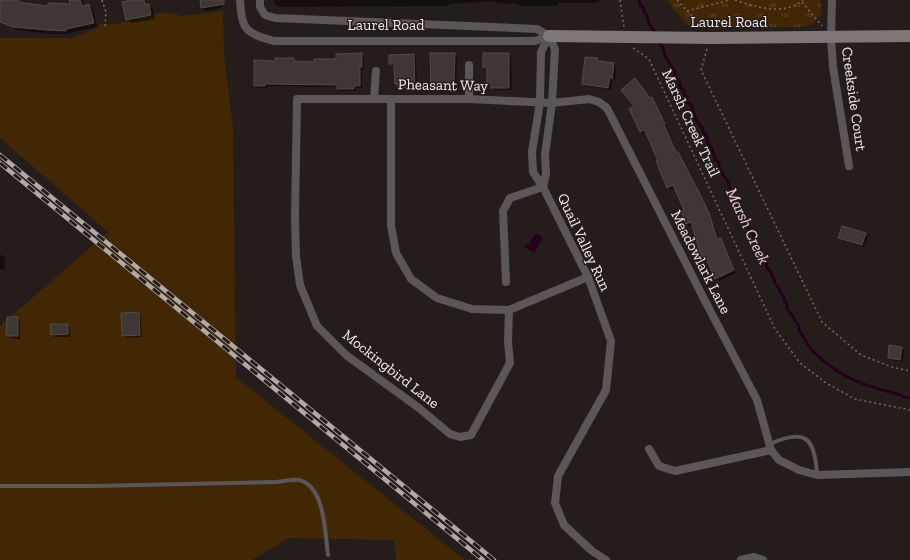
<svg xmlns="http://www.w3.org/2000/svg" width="910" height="560" font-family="'Zilla Slab',serif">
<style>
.grass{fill:#422705}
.park{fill:url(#park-tufts)}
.water{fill:#250018}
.shadow{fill:#0007}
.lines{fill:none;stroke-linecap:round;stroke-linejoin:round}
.stream{stroke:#250018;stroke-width:3}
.building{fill:#3e3734;stroke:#524b47}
.path{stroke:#726c6b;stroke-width:1.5;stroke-dasharray:2 3;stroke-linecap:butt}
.lane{stroke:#5b5758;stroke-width:4}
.street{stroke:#5b5758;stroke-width:8}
.secondary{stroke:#7d7778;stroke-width:12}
.rail-casing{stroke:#afa9a8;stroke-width:4.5}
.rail{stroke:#241d1c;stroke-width:3;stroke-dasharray:9;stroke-linecap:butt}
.labels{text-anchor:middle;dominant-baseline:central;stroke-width:3;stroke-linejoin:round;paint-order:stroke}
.street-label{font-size:15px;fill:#f1eceb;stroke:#241d1c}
.water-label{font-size:16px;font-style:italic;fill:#f6cee4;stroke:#241d1c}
</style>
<defs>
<pattern id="park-tufts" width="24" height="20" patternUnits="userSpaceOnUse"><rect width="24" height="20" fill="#422705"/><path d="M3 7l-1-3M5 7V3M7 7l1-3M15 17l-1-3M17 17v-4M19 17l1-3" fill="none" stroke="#5e462a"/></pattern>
</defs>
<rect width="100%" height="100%" fill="#241d1c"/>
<!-- grass -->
<path class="grass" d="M223,11l1,44 9,73 3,249 229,183h-69l-2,-20 -105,-2 -37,22h-252v-234l108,-94 -108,-94v-100h71l24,-9 6,-6c6,1 13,2 19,0 15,-2 47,-17 60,-7z"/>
<!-- park -->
<path class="park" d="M667,0h154v13l-9,12 -14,2 -107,1 -18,-19z"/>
<!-- water -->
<path class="water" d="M536,233l7,5 -9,15 -10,-6 2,-3 2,1z"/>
<!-- shadow -->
<g class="shadow">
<path d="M0,0h14l9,4 26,3 22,-2 3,-5h7l3,3v3l5,-1 4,4 4,18 -27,6v1h-19l-34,-4 -17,-7z"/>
<path d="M137,0h8l2,3 1,2 5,4 2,10 -24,4 -4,-4z"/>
<path d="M201,0h20l1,8 -16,3 -4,-3z"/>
<path d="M274,0h329l-9,3h-36v3h-39l-2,-2 -20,-1 -2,-2 -46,3v2l-171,1 -4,-4z"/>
<path d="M361,54l3,3v12h-2v19h-6v3h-16l-2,-4 -71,-1v2h-10l-2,-3 21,-23 18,-3 3,3 18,1 22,-3z"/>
<path d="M454,54l3,3 -1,31h-6v2h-16l-2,-2z"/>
<path d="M509,54l2,2 1,34h-17l-3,-2v-3l-4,-2v-14l-4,-2z"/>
<path d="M414,55l2,3 1,32h-16l-5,-7 -1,-17h-2l-3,-3z"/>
<path d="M598,59l3,3 13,2 2,2 -1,14 -3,-3 -1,13 -25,-4 -3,-2z"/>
<path d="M651,99h1l2,2 13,26h-1l11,26 3,2 26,50 6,15 7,20 2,-1 2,2 13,32 -17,8 -3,-3 -8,-17h-1l-2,-2 -12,-34 -3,1 -3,-2 -5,-11 4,-2 -11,-23 -5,2 -2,-3 -9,-26 -13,-29 -3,2 -2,-3z"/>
<path d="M865,234l3,3 -4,10 -22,-7 -3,-3z"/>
<path d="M0,254l5,4v11h-5z"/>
<path d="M139,313l2,3 1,21 -17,1 -2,-3z"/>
<path d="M18,318l2,2v19l-10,-1 -3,-2z"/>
<path d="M67,325l3,2v10h-16l-2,-3z"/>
<path d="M901,348l3,2 -1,12 -11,-2 -3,-2z"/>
</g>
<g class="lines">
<!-- stream -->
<g class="stream">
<path d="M639,0l1,5 4,3v3l3,4 2,9 7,10"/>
<path d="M659,40v3l4,4 2,9 10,16v4l4,4 1,7 4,3v4l3,3v5l4,3 5,15 7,9v3l4,4 1,8 4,4c0,5 3,6 3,11l4,4v5c4,4 4,9 9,13 0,5 3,7 3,11l4,4 1,9 7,9v4l4,4v4l9,13v5l5,7 7,18 3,3c0,5 4,7 4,11 4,5 5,9 9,14v4l3,3v4l12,18v4c5,7 8,15 14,21 26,27 52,35 88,44l2,2 7,1"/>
</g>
</g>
<!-- building -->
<g class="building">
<path d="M0,0h16l7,3 25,3v-3l22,1 -1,-4h11l2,6 7,-2 5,19 -28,6v2l-19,-1 -35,-3 -12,-5z"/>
<path d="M131,0h13l1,4h4l2,11 -25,5 -4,-18z"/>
<path d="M200,0h24v4l-23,4z"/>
<path d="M362,53v14h-2v19h-6v3h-17v-4l-72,-1v2h-11v-26l21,1v-3h19v3l20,1v-3h22v-5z"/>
<path d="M430,53h25l-1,33h-6v2h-17z"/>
<path d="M483,53h26v35h-18v-5h-4v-16h-4z"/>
<path d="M414,54l1,34h-17v-4h-3l-1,-20h-5v-9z"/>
<path d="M585,57l13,1v3l16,2 -2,16 -2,-3 -2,12 -26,-4z"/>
<path d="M635,78l15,20 2,-1 13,27 -1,1 12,27h2l26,50 6,14 7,23 4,-1 13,32 -19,9 -9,-21 -2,2 -5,-11 -8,-27 -5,2 -5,-12 3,-2 -11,-25 -6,3 -11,-27h2l-12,-28 -2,-3 -4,2 -11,-23 5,-3 -13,-16z"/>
<path d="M842,226l24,7 -4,12 -24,-7z"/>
<path d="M139,312l1,23 -18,1 -1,-23z"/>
<path d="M7,317h11v19h-12z"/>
<path d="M50,324h18v10l-17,1z"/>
<path d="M889,345l13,2 -2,13 -12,-2z"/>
</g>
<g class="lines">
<!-- path -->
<g class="path">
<path d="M102,0l4,12 -1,15"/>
<path d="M620,0l4,27"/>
<path d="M677,0l13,14 16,13"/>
<path d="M735,0c20,7 50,16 68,0"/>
<path d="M802,2l20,24"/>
<path d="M687,11l43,-11"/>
<path d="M633,48l16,11 126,270 25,34 26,20 29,16 55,11"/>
<path d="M707,49l-6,21 121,252 39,33 31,12 18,4"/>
</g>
<!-- lane -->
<g class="lane">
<path d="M770,444c35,-16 45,-7 47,31"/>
<path d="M0,486h93l181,-4c7,0 18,-3 25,-2 26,6 26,53 29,75"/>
</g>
<!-- street -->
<g class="street">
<path d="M240,0c2,29 4,33 34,41h261l14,-5"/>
<path d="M260,0v7l5,8 10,3 262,11 12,7"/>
<path d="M832,0l-1,37 2,30 16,99"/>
<path d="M549,36l-8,16 -1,50 -8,50 1,20 10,15 45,90 23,64 -5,49 -48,86 -3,27 9,22 28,26 14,9"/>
<path d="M469,65v34"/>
<path d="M374,99l2,-28"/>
<path d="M391,99v126l5,28 15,26 26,19 35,11 37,1 79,-33"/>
<path d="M543,187l3,-13 -1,-19 7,-52 3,-54 -6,-13"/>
<path d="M506,282l-3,-71 7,-13 33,-11"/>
<path d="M509,310l-1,31 2,22 -39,72 -11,2 -10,-3 -31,-26 -73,-53 -29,-29 -17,-41 -4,-29 -1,-40 2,-117h172l83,4 37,-4 10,3 8,6 96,189 54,103 14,50 8,10 20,10 18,5 93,-3"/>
<path d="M649,449l10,17 16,5 96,-21"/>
<path d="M741,560l13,-3 9,3"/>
</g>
<!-- secondary -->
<path class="secondary" d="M549,36l162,2 199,-2"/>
<defs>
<g id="rail">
<path d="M0,155l494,405"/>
<path d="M0,163l483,397"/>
</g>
</defs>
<!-- rail casing -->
<use href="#rail" class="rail-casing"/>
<!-- rail -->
<use href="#rail" class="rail"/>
</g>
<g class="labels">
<!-- street labels -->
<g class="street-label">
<text x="729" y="22">Laurel Road</text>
<text x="386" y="25">Laurel Road</text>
<text transform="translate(443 85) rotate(1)">Pheasant Way</text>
<text transform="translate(854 99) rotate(82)">Creekside Court</text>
<text transform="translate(691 123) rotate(65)">Marsh Creek Trail</text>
<text transform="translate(584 242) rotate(65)">Quail Valley Run</text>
<text transform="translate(701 262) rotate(63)">Meadowlark Lane</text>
<text transform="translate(391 369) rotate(38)">Mockingbird Lane</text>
</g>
<!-- water labels -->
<g class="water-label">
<text transform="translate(748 226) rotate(65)">Marsh Creek</text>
</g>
</g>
</svg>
